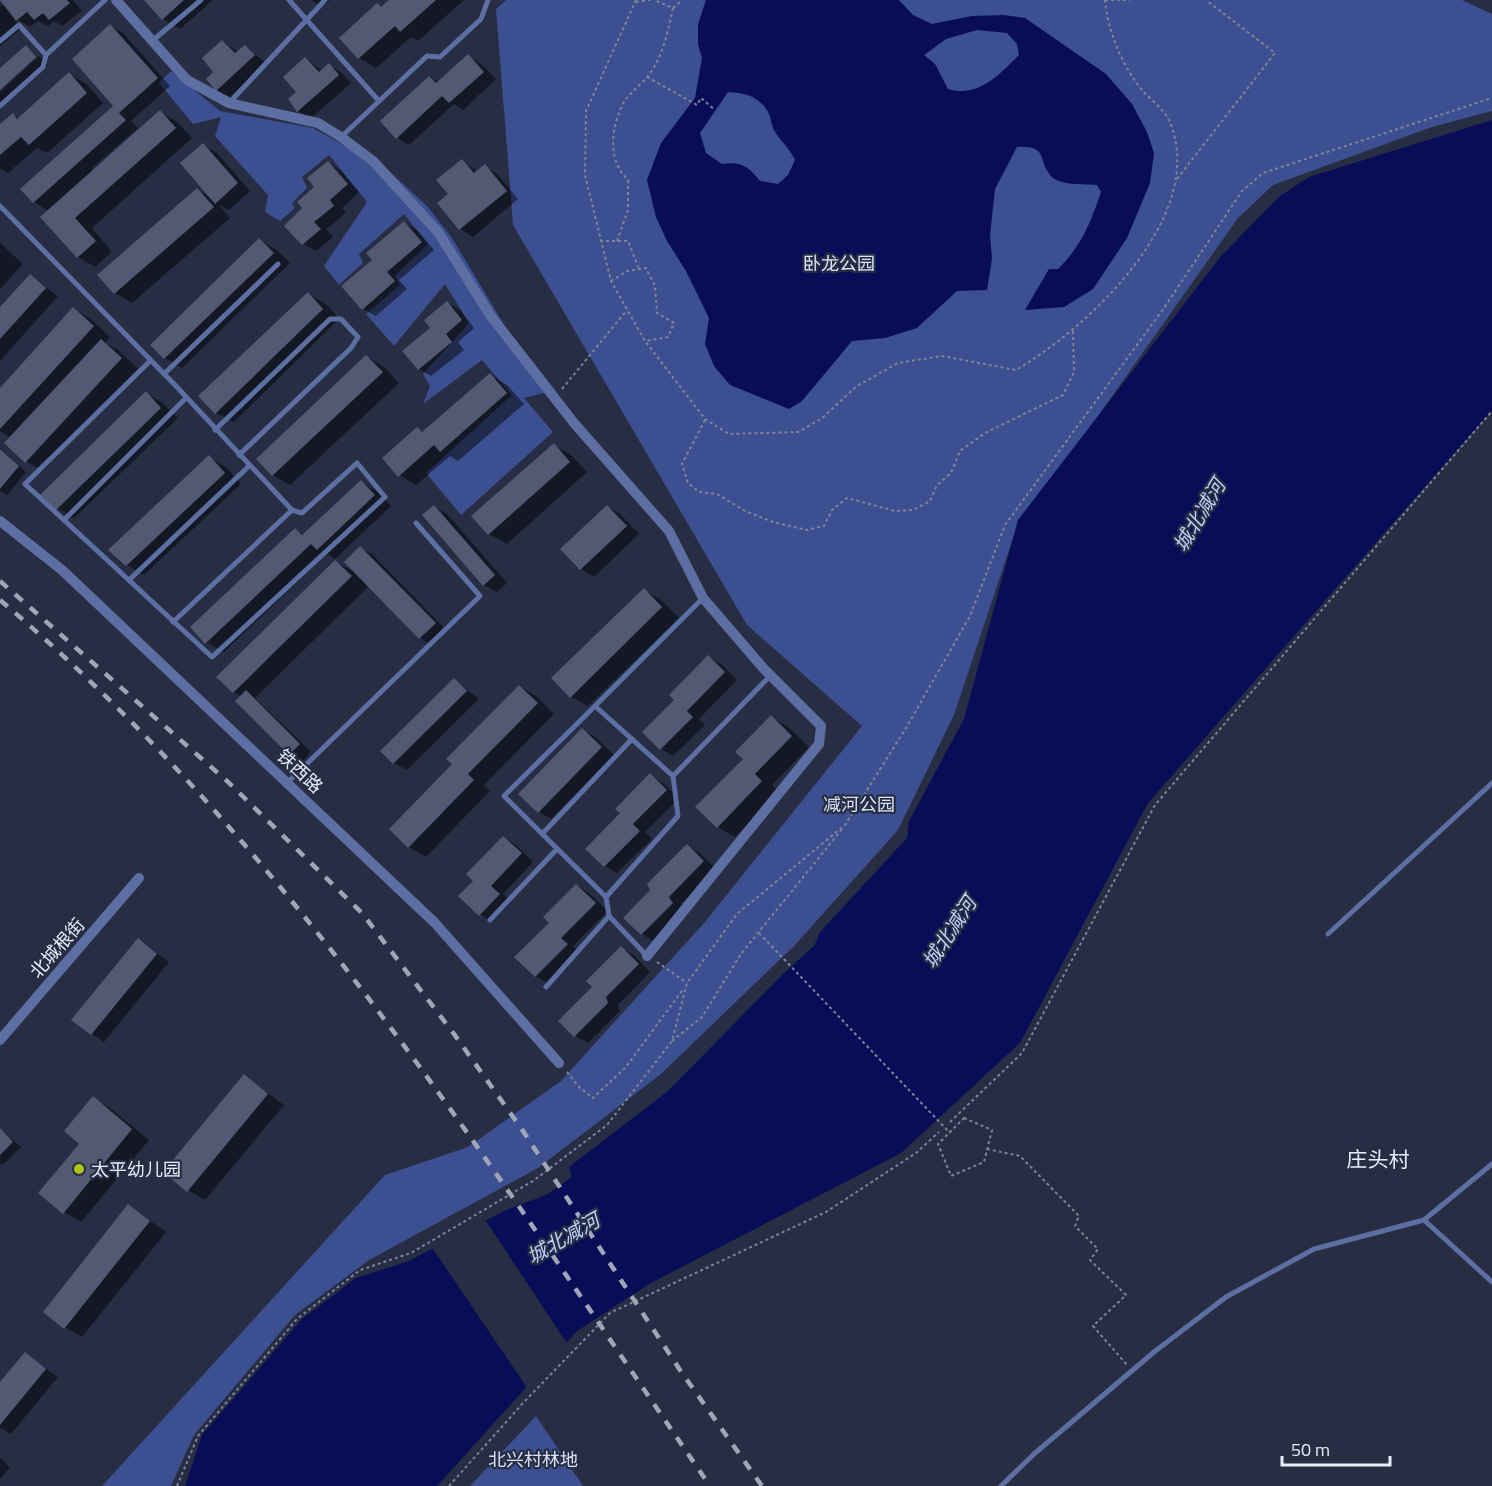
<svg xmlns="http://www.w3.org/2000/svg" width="1492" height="1486" font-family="'Titillium Web','Noto Sans SC',sans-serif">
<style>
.green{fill:#3b4f91}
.water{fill:#090c56;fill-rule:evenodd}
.pier{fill:#272e44}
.shadow{fill:#0007}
.building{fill:#515a72}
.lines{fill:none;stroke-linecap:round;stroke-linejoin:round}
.path{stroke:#7f8598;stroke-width:2;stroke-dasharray:3 3;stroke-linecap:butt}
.lane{stroke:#5d6fa2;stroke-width:5}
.street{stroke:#5d6fa2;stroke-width:10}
.rail{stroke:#9fa6b7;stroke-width:4.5;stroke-dasharray:10 10;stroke-linecap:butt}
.path-bridge{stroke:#7f8598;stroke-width:2;stroke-dasharray:3 3;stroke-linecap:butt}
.poi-dot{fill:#abc614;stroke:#272e44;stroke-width:2}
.labels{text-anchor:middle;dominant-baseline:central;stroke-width:4.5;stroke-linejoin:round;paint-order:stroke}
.park-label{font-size:18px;fill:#d9e2f7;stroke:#272e44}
.street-label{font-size:18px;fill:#e7edfb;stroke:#272e44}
.poi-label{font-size:18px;fill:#e7edfb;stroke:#272e44;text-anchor:start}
.water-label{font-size:20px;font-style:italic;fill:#bfcffa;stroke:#272e44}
.quarter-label{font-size:21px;fill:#e7edfb;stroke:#272e44}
</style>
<rect width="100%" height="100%" fill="#272e44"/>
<!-- green -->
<g class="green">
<path d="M506,0h956l30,14v97l-60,16 -159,58 -35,33 -224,317 -60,180 -56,115 -104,116 -133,128 -123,94 -169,92 -74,55 -101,120 -23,51h-69l283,-311 83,-28 93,-66 144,-159 157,-196 -115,-101 -234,-400 -17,-216z"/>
<path d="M171,71l49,40 93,17 75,42 39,36 25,32 54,90 49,62 -31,8 29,34 -92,83 -35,-42 86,-78 -30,-35 -59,44 7,-18 -7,-12 46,-51 -24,-39 -51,62 -28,-32 34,-29 -5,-9 33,-32 -24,-30 -45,40 4,9 -24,22 -15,-19 43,-64 -38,-47 -27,22 5,11 -15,15 3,5 -15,13 -15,-9 3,-17 -53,-59 6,-19 -28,7 -34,-41z"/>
<path d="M536,1416l47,70h-113z"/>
</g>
<!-- water -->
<g class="water">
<path d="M706,0h193l14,15 19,9 40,-8 32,-1 21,3 81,56 26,30 15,28 7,21 -4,30 -23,55 -34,51 -29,18 -39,3 24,-41h9c23,-22 33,-47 43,-77l-4,-7c-11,-1 -37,1 -46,-9 -14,-16 -2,-31 -34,-29l-22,42 -5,46 2,24 -5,31 -30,1 -40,37 -32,10 -33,3 -50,60 -13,8 -59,-24 -16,-19 -9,-22 4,-26 -23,-47 -19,-30 -11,-24 -9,-37 14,-37 34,-45 7,-40 -4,-14v-20zM977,30l30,3 10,11 2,11c-20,20 -41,43 -71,34l-13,-25 -11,-9 22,-16zM728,92c17,1 31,4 40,20 3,5 3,12 6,18 6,11 15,17 21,30l-7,15 -10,9 -18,-3c-12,-15 -19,-20 -38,-17l-16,-11 -6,-20z"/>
<path d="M1492,120v290l-344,393 -128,240 -119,110 -252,131 -72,47 -140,155h-252l17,-51 99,-115 55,-42 53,-17 95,-50 44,-17 24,-17 -3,-10 99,-76 115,-117 31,-28 6,-14 87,-94 2,-17 55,-102 54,-199 203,-264 59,-60 29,-19z"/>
</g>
<!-- pier -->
<path class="pier" d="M484,1218l84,127 -40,44 -97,-143z"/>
<!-- shadow -->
<g class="shadow">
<path d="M2,0h71l9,11 -20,15 -8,-5 -6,5 -10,-5 -8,6 -17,-10 9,11 -22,18v-42l9,5z"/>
<path d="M146,0h67l-33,29 -17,-10z"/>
<path d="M311,0h19l-8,7z"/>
<path d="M391,0h73l-46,41 -7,-4 -35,31 -17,-10 23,-50z"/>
<path d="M110,26l13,7 47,53 -39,35 7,7 -46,40 2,3 66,-59 17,10 15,16 -100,90 20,24 -17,15 -17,-10 -29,-46 -15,-9 -12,-13 93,-83z"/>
<path d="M222,41l16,11 7,-6 21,17 -36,34 -13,-7 -2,-18z"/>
<path d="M39,56l9,9 -48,44v-17z"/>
<path d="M468,56l13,8 15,15 -33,31 -9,-6 -45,41 -12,-7 33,-61 9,6z"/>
<path d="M306,59l17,12 6,-6 12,7 10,11 -40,35 -13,-7 -8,-11 8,-8z"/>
<path d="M69,74l18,10 16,19 -56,50 -10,-5 -29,25 -8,-5v-42l13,-11 6,4z"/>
<path d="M203,145l13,7 34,39 -21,19 -10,-5 11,13 -98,85 -17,-10 82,-103 15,8z"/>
<path d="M462,161l16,11 7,-6 12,8 21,25 -45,38 -13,-8 -21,-26 11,-9z"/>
<path d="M328,163l13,8 18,21 -17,16 4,5 -20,16 7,8 -17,14 -13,-7 1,-36z"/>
<path d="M404,223l13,7 17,20 -35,30 8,9 -31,27 -13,-7 11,-49z"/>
<path d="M260,240l17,10 13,13 -108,105 -17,-10z"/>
<path d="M0,243l23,21 -23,25z"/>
<path d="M30,276l28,20 -58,65v-52z"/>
<path d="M308,294l18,10 13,15 -105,103 -18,-9z"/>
<path d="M447,303l13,7 14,18 -16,14 6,8 -33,26 -12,-7 13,-41z"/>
<path d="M74,309l17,10 19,18 -5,6 13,7 20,19 -95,102 -17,-10 -15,-23 -11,-7v-41z"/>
<path d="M367,357l17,10 15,16 -109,102 -17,-10z"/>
<path d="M490,375l17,10 17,19 -66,57 -8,-5 -34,29 -17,-10 18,-46 7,4z"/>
<path d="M146,393l17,10 15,15 -104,100 -17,-10z"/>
<path d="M554,445l17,10 16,17 -80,72 -18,-10z"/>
<path d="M0,448l26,24 -19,23 -7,-4z"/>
<path d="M209,457l17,10 15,17 -97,91 -17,-10z"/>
<path d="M361,482l17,10 13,14 -56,53 -8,-5 -103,98 -18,-10 89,-112 10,5z"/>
<path d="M434,507l13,7 60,69 -10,9 -13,-7z"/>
<path d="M608,507l12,7 19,20 -45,43 -13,-8 -18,-20z"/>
<path d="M360,548l13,7 74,76 -14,15 -13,-8 -51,-52 -114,112 56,54 -8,9 -13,-8 -49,-56 -7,-5 102,-130 20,11z"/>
<path d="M644,590l17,10 18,18 -91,88 -17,-9z"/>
<path d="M708,657l13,7 16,16 -38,39 6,6 -32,31 -12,-7 15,-49z"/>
<path d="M454,680l25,19 -72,71 -13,-7 -12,-12z"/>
<path d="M519,686l17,10 18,18 -70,71 6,6 -64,66 -17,-10 45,-83z"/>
<path d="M771,717l17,10 21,20 -37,38 7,7 -44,45 -17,-10 27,-68z"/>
<path d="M583,730l12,7 19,18 -63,64 -12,-7z"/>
<path d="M650,775l13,8 16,15 -34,34 7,7 -35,34 -12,-7 17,-53z"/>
<path d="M503,837l13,8 17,17 -30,32 8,8 -19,20 -12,-8 -5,-33z"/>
<path d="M687,846l13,7 16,16 -35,35 4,7 -30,31 -13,-8 -17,-16 27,-28z"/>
<path d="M577,886l12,7 19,18 -35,35 6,6 -31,31 -13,-7 16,-53z"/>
<path d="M138,940l31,22 -65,80 -12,-8z"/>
<path d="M621,948l13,7 16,17 -32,33 2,6 -32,32 -13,-7 -15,-15 34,-34z"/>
<path d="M244,1076l40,29 -79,95 -17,-10z"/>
<path d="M93,1098l17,10 39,32 -68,82 -17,-10z"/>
<path d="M1,1131l20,16 -18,18 -3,-2z"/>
<path d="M129,1206l37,26 -84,105 -17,-10z"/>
<path d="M25,1354l33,23 -47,57 -11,-6v-44z"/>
<path d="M0,1458l10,9 -10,12z"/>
</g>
<!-- building -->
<g class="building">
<path d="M0,0h67l3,3 -21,17 -6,-7 -9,7 -7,-8 -11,9z"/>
<path d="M144,0h40l-22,20z"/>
<path d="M389,0h47l-36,32 -5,-6 -37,33 -19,-21 38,-35 4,4z"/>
<path d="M110,24l48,54 -39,35 7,7 -93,83 -13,-14 93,-83 -41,-47z"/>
<path d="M222,40l13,13 10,-8 10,10 -39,36 -10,-12 7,-7 -11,-14z"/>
<path d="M26,45l10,12 -36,33v-22z"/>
<path d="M468,54l16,18 -35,31 -7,-7 -46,43 -16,-18 49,-45 7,7z"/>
<path d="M305,57l14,15 10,-9 10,12 -42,37 -9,-13 8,-7 -13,-15z"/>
<path d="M69,72l18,21 -58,52 -8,-8 -21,18v-31l13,-11 4,6z"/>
<path d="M160,110l16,18 -101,90 21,23 -19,17 -37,-41z"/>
<path d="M203,143l35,40 -23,21 -35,-41z"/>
<path d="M462,159l12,14 11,-9 22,27 -48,39 -22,-27 11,-9 -12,-14z"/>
<path d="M328,161l20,23 -18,16 4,6 -20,16 7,7 -19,16 -18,-19 18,-18 -5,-6 17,-15 -7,-9z"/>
<path d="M197,188l17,19 -100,87 -17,-19z"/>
<path d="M404,221l18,21 -35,30 8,9 -33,29 -21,-24 31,-26 -6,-7z"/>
<path d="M259,238l15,15 -110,106 -14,-14z"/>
<path d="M30,274l16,14 -46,51v-32z"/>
<path d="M308,292l15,17 -108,105 -17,-18z"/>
<path d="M447,301l15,19 -16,14 6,8 -34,28 -16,-19 28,-23 -6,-8z"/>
<path d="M73,307l21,19 -94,103v-41z"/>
<path d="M101,339l21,19 -97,105 -21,-20z"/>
<path d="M366,355l17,17 -111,104 -16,-17z"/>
<path d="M490,373l17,20 -67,59 -6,-7 -36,32 -16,-19 35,-31 5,5z"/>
<path d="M146,391l15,17 -105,102 -16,-15z"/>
<path d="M554,443l16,19 -82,73 -17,-19z"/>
<path d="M0,449l19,17 -19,23z"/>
<path d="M209,455l16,18 -99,93 -18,-16z"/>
<path d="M361,480l14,15 -58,55 -6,-6 -106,100 -15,-17 105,-99 7,7z"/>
<path d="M434,505l61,70 -12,11 -61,-71z"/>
<path d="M607,505l20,21 -47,44 -20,-21z"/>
<path d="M360,546l76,77 -17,16 -75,-77z"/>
<path d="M335,560l17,16 -119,117 -17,-16z"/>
<path d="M644,588l18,19 -92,91 -19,-20z"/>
<path d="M708,655l17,17 -38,39 6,6 -33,33 -18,-18 32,-32 -5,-5z"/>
<path d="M454,678l13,13 -74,73 -13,-13z"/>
<path d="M519,685l19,18 -70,71 6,6 -66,68 -19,-19 63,-65 -6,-5z"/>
<path d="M246,690l54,54 -11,11 -54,-54z"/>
<path d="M771,715l21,21 -37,38 7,7 -45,47 -22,-21 48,-48 -8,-7z"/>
<path d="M582,728l20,19 -64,66 -20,-19z"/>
<path d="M650,773l17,17 -34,34 7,7 -36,36 -19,-18 35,-36 -5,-4z"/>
<path d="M503,836l19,17 -31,33 9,8 -21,22 -21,-20 15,-15 -7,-7z"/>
<path d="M687,844l17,17 -35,36 4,6 -32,32 -18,-17 27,-28 -3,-6z"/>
<path d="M576,884l20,19 -35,35 7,6 -33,33 -21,-20 35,-34 -6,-6z"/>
<path d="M138,938l19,16 -66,81 -20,-15z"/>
<path d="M621,946l18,18 -33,33 2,6 -34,34 -16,-16 34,-34 -6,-6z"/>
<path d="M244,1074l24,20 -81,98 -24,-20z"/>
<path d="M93,1096l39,33 -69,85 -25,-21 41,-49 -15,-13z"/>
<path d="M0,1128l13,14 -13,13z"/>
<path d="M128,1204l22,17 -86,108 -21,-17z"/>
<path d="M25,1352l21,17 -46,56v-43z"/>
</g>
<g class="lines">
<!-- path -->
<g class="path">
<path d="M636,0l-50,111 -1,64 26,106 34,60 60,78 24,15 69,-2 23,-13 36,-33 41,-23 44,-7 74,14c73,-43 192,-154 154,-248 -5,-12 -19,-22 -27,-31 -21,-25 -35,-59 -38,-91"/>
<path d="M1105,0h25"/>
<path d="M636,2l14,-2"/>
<path d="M673,8l9,-8"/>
<path d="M647,77l50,28 4,-7 14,12"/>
<path d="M1177,179l98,-126 -69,-53"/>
<path d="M600,241h28l11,28"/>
<path d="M617,241l11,-31v-30c-19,-18 -18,-47 -7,-72 5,-13 18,-21 27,-32 15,-19 20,-45 25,-68l-19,-8"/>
<path d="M611,281l16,-10 19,-3 9,18 2,27 17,10 -6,14 -23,4"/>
<path d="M562,389l65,-79"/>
<path d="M705,420l-23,44 6,19 11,9 18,2 28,17 28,11 34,8 17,-4 8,-16 15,-12 48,13 18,-1 17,-9 7,-16 14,-12 9,-22 25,-18 78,-38 11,-23 -1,-42"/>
<path d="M759,933l149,156"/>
<path d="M657,962l30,21"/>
<path d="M672,1041l30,-24 39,-63 101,-125"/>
<path d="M567,1072l13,16 13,10 33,-31 58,-79"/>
<path d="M964,1118l28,12 -8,32 -33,14 -13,-32z"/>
<path d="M950,1122l72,-69 133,-248 337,-394"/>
<path d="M987,1149l33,7 59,60 -4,10 23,23 -8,11 36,35 -33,31 34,39"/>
<path d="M177,1486l21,-50 99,-117 63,-49 51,-17 122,-72 74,-56 65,-84 15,-58 50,-69 108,-89 61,-97 64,-112 35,-91 159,-217 78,-117 21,-18 229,-75"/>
<path d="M449,1486l75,-84 86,-89 216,-101 90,-59 23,-21"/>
</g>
<!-- lane -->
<g class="lane">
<path d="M289,0l90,101"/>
<path d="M0,41l19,-16 27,30 59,-55"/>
<path d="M152,41l49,-41"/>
<path d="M230,102l95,-102"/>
<path d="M0,106l43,-39 3,-12"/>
<path d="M341,137l86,-81 13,1 41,-38 7,-19"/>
<path d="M0,206l175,179 117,125 10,3 55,-50 28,34 -173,160 -187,-173 125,-123"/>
<path d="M164,374l114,-110"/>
<path d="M215,430l115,-111h11l17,18 -7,11 -112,107"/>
<path d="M64,520l122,-122"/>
<path d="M129,580l120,-114"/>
<path d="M173,622l119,-112"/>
<path d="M595,706l-91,90 102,101"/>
<path d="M673,776l-78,-70 108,-108"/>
<path d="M288,782l192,-186 -64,-73"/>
<path d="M542,834l90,-95"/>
<path d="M609,916l38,40"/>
<path d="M490,920l67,-71"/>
<path d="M1328,934l164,-151"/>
<path d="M546,987l63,-71 -3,-19 72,-81 -5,-40 98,-101"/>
<path d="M1424,1220l68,62"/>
<path d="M1001,1486l33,-32 120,-102 72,-55 88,-48 110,-29 68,-56"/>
</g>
<!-- street -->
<g class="street">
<path d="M116,0l71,80 42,23 89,20 23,14 32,24 65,71 52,83 84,108 95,108 34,67 61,71 57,57 -2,18 -172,212"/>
<path d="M0,521l62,49 373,353 124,140"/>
<path d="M0,1040l139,-162"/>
</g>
<!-- rail -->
<g class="rail">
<path d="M0,581l227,200 135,132 92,121 67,94 159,242 82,116"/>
<path d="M0,600c292,247 495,574 710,886"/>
</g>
<!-- path-bridge -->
<path class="path-bridge" d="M908,1089l42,44"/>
</g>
<!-- markers -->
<circle class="poi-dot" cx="79" cy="1169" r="6"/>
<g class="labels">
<!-- park labels -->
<g class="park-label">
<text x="839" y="263">卧龙公园</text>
<text x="859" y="804">减河公园</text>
<text x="533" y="1459">北兴村林地</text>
</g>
<!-- street labels -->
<g class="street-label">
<text transform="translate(300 771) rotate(43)">铁西路</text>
<text transform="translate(57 948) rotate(-49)">北城根街</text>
</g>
<!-- poi labels -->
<g class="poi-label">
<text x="91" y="1169">太平幼儿园</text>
</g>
<!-- water labels -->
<g class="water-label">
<text transform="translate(1199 515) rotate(-59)">城北减河</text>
<text transform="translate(949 932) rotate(-57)">城北减河</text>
<text transform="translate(563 1238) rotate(-30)">城北减河</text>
</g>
<!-- quarter labels -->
<g class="quarter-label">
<text x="1378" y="1159">庄头村</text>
</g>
</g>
<!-- scale -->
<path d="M1282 1456v9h108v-9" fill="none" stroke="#e7edfb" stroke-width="3"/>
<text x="1291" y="1456" font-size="18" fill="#e7edfb" stroke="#272e44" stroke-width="4.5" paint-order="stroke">50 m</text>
</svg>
